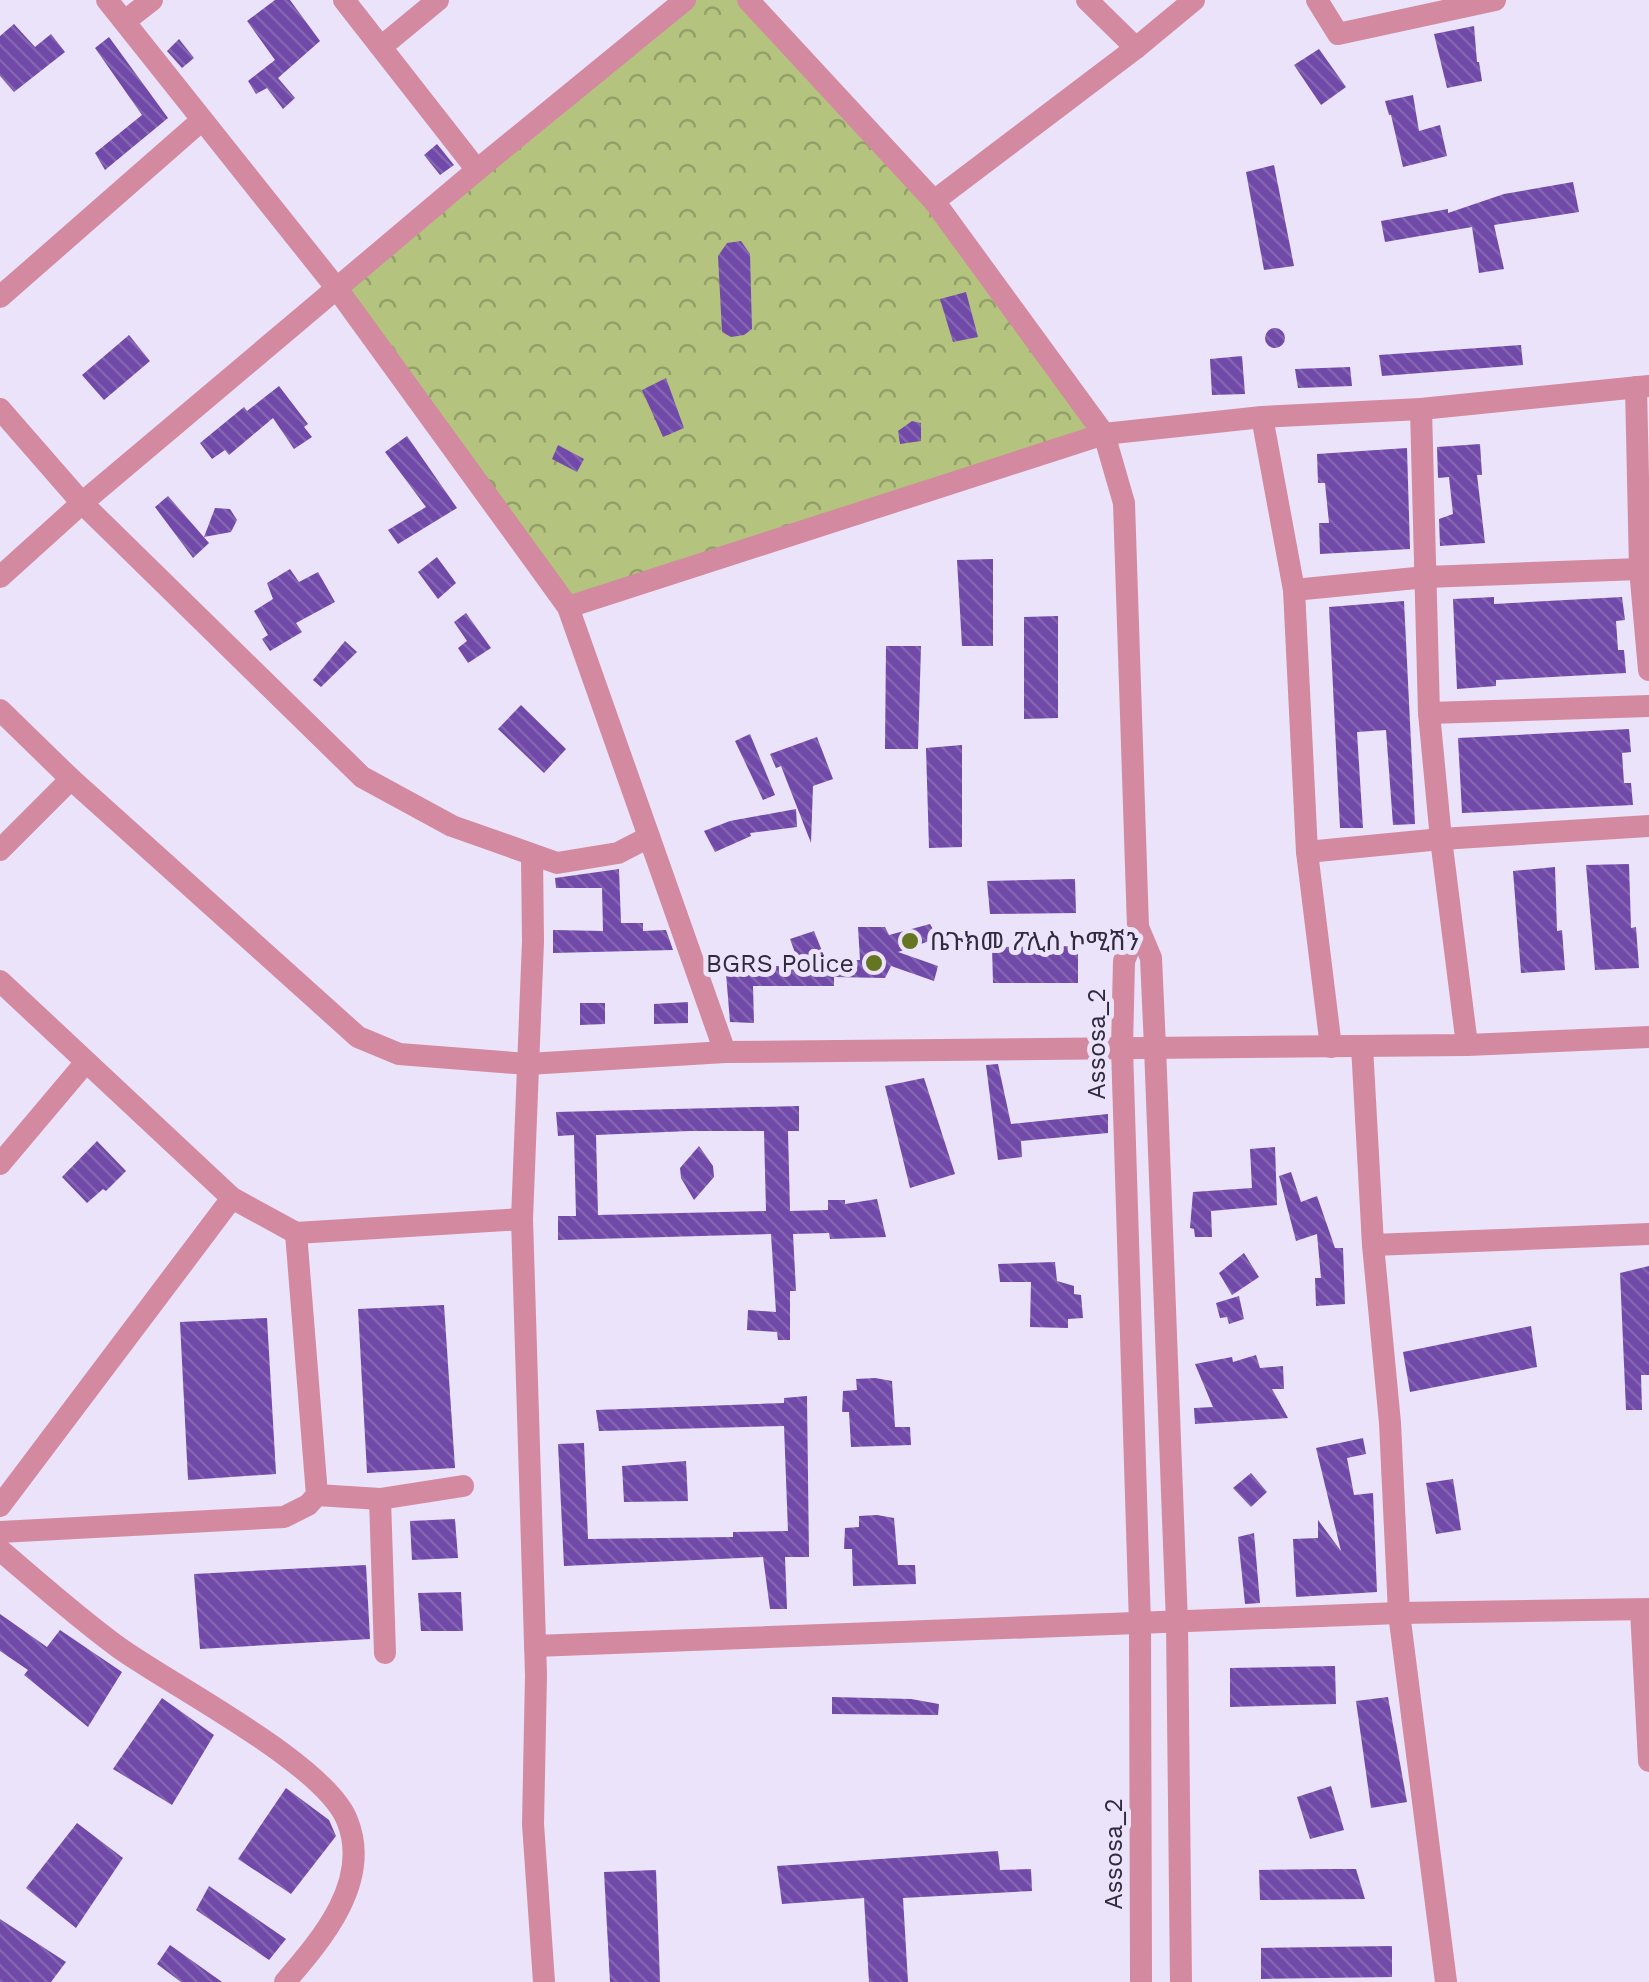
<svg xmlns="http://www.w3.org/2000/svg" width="1649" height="1982" font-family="'Work Sans','Noto Sans Ethiopic',sans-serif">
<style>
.park{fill:url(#park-crowns)}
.building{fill:url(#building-back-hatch);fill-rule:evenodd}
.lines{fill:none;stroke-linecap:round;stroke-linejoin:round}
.minor{stroke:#d389a0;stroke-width:22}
.poi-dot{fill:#657522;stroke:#eae3f9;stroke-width:4}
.labels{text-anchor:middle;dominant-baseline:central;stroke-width:10;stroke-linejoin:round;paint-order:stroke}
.poi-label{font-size:25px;fill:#312a3e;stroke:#eae3f9;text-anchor:start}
.street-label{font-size:25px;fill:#312a3e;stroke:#eae3f9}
</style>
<defs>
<pattern id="park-crowns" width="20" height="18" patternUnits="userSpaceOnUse" patternTransform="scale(2.5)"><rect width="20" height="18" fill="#b4c47e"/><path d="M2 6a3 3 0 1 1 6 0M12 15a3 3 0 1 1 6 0" fill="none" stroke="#939f69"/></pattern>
<pattern id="building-back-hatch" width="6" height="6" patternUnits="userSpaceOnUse" patternTransform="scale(2.5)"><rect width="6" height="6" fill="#7049a9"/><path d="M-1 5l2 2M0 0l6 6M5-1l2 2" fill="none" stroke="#8466b0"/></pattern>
</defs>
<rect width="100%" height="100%" fill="#eae3f9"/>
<!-- park -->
<path class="park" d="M677,0h75l190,210 158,227 -529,168 -231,-318z"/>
<!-- building -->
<g class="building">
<path d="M275,0h15l30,41 -42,37 17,20 -12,11 -16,-21 -11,6 -8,-13 27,-21 -28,-39z"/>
<path d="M14,24l21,23 16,-13 14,18 -51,40 -14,-16v-40z"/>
<path d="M1474,26l3,36h2l3,19 -35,7 -13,-54z"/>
<path d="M109,37l59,81 -63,52 -10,-17 47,-38 -47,-67z"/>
<path d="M179,39l15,19 -12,10 -15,-17z"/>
<path d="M1319,49l27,38 -25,18 -27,-40z"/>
<path d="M1413,95l6,36 21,-6 7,31 -44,11 -12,-52h-2l-4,-14z"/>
<path d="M437,144l17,21 -14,10 -16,-20z"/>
<path d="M1274,165l20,101 -30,4 -18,-98z"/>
<path d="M1573,182l6,30 -85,13 10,44 -25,4 -7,-46 -87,15 -4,-21 67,-12v4l56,-19z"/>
<path d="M741,241l9,13 2,75 -8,6 -13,2 -9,-5 -4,-76 9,-13z"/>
<path d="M966,292l12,45 -25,5 -13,-43z"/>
<circle cx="1275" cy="338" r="10"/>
<path d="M129,335l21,26 -46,39 -22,-25z"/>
<path d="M1521,345l2,20 -141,11 -3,-21z"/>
<path d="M1242,356l3,38 -33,1 -2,-36z"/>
<path d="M1350,367l2,19 -54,2 -3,-19z"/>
<path d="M666,378l18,50 -21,9 -21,-47z"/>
<path d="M279,386l29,38 -4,3 8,10 -18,12 -21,-31 -44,37 -4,-5 -13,9 -12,-16 44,-36 3,4z"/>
<path d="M912,421l9,2v18l-21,3 -2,-13z"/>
<path d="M407,436l50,72 -59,36 -10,-14 38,-23 -41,-55z"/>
<path d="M1480,444l2,31h-5l8,68 -45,3 -1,-27 14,-5 -4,-37 -11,1 -1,-31z"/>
<path d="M558,445l26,14 -7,13 -25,-13z"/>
<path d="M1407,448l3,101 -90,5 -1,-31h10l-4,-40h-7l-1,-29z"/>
<path d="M168,496l41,47 -16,15 -38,-51z"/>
<path d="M215,508l15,1 7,11 -6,12 -27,5z"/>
<path d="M437,557l19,26 -18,16 -20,-27z"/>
<path d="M993,559v87h-31l-5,-86z"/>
<path d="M290,569l9,13 19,-10 17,30 -39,21 6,9 -32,19 -8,-12 6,-4 -14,-24 19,-12 -6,-16z"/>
<path d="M1494,597v7l128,-7 3,23 -9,1 2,29h6l2,23 -130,7v6l-39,3 -4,-90z"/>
<path d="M1404,601l11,223 -22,1 -7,-95 -29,2 6,96h-23l-11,-221z"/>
<path d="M466,613l25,35 -23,15 -10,-15 9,-7 -13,-19z"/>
<path d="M1058,616v102l-34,1v-102z"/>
<path d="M345,641l12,11 -36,35 -8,-7z"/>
<path d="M886,646h35l-3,103h-33z"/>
<path d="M521,705l45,44 -22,24 -46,-44z"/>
<path d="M1629,729l2,23 -9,1 2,30h7l2,22 -171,8 -4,-75z"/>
<path d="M750,734l25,61 -12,5 -28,-59z"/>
<path d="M817,737l16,42 -20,7 -2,57 -30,-77 -5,2 -6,-14z"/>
<path d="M962,745v102l-33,1 -3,-100z"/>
<path d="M796,809l1,18 -47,6 1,3 -36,16 -11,-21 26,-10z"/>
<path d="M1629,864l2,64 5,-1 3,41 -44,2 -9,-105z"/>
<path d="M1555,867l2,64 5,-1 3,40 -44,3 -8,-102z"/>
<path d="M619,869l2,54h22v8l23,-1 7,20 -120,3v-23l50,1 -1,-43h-46l-1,-10z"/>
<path d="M1075,879l1,34 -86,1 -3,-33z"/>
<path d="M930,924l8,14 -40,14 40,14 -4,15 -43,-15 -6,12 -51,-1v9h-81l1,37 -24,-1 -5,-61 62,6 -1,-6h12l-8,-22 24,-8 12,30 34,-1 -2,-33h27l4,8z"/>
<path d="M1078,946v37h-85l-1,-36z"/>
<path d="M688,1002v21l-34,1v-20z"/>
<path d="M580,1003h25v21l-25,1z"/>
<path d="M998,1064l13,60 97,-10v19l-87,8 1,16 -24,3 -12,-95z"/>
<path d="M924,1078l31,96 -45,14 -25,-102z"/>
<path d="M799,1106v25h-11l2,80 38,-1v-10h17v4l32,-5 9,38 -56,2 -1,-6 -36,1 3,57h-6v49h-12l-1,-8 -30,-2 1,-20 28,2 -5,-78 -213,6v-24h18l-2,-81 -16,1 -2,-24zM689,1131h75l2,80 -168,4 -2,-80z"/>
<path d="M97,1141l29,30 -20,20 -3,-2 -16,14 -25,-26z"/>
<path d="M699,1146l14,20 1,11 -20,23 -13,-22 -1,-10z"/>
<path d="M1275,1147l2,58 -66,6 1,26h-17l-1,-8 -4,-1 3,-36 59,-4 -2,-39z"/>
<path d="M1291,1172l10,30 16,-6 18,52h8l2,56 -29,2 -1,-28h6l-4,-44 -21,7 -17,-65z"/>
<path d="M1244,1253l15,24 -27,18 -13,-22z"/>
<path d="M1055,1262l2,19 17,5v8l7,1 2,23 -15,1v9l-38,-1 1,-45h-31l-2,-18z"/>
<path d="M1649,1266v109h-8l1,35h-16l-6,-137z"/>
<path d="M1239,1296l5,23 -15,5 -2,-7 -7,1 -4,-15z"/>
<path d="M444,1305l11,163 -88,5 -9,-164z"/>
<path d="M267,1318l9,156 -88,6 -8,-158z"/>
<path d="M1531,1326l6,41 -127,25 -7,-40z"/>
<path d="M1256,1355l4,13 23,-2 1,23h-12l16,29 -93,6 -1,-16 19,-1 -18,-43 37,-7 1,5z"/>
<path d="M875,1378l17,3 3,46h15l1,18 -60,2 -2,-35h-7l1,-21 14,-1 -1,-11z"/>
<path d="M807,1396l2,161h-24l2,52h-17l-7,-52 -199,9 -6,-122 26,-1 4,96 145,-2v-5l55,-1 -4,-105 -185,5 -3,-21 188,-7v-5z"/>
<path d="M1363,1438l3,16 -19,4 7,37 19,-2 4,99 -81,5 -3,-58 25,-1v-18l23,31 -25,-103z"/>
<path d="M686,1461l2,40 -64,1 -2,-36z"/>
<path d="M1251,1473l16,19 -16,15 -18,-19z"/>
<path d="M1453,1479l8,51 -25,4 -10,-51z"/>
<path d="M877,1515l17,3 4,47h17l1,19 -63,2 -1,-37h-8l1,-21 14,-1v-11z"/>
<path d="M455,1519l3,39 -46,2 -2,-39z"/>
<path d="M1254,1533l6,70 -15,1 -7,-67z"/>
<path d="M366,1565l4,74 -170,10 -6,-75z"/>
<path d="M461,1592l2,39h-42l-3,-38z"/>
<path d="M0,1614l47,33 13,-17 62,42 -34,55 -64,-52 4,-5 -28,-19z"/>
<path d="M1335,1666l1,38 -106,3v-39z"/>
<path d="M832,1697l79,2 28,5 -1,11 -106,-1z"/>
<path d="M1388,1697l19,105 -36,6 -15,-107z"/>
<path d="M162,1698l52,37 -42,70 -59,-36z"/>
<path d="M1331,1786l13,44 -34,9 -13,-42z"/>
<path d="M286,1788l43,32 7,16 -45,58 -53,-35z"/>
<path d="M77,1823l46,35 -47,70 -50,-40z"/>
<path d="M998,1851l2,19 31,-1 1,22 -129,7 5,84h-39l-5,-84 -82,6 -5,-38z"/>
<path d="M1330,1869h26l9,30 -105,1 -1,-30z"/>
<path d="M656,1870l4,112h-50l-6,-110z"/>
<path d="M209,1886l77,53 -17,21 -73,-50z"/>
<path d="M0,1919l66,43 -15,20h-51z"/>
<path d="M170,1945l52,37h-41l-24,-18z"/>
<path d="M1392,1946v31l-131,2v-31z"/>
</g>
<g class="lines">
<!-- minor -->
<g class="minor">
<path d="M107,0l231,290 230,317 157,445"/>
<path d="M344,0l133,170"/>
<path d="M748,0l186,201 170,233 20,69 14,424 13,31 4,89 22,576 4,359"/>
<path d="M1087,0l49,48"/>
<path d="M1317,0l21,34 157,-34"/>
<path d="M125,21l27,-21"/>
<path d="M381,47l57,-47"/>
<path d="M934,201l202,-153 58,-48"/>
<path d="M0,297l202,-177"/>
<path d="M1636,387l4,182 9,101"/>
<path d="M0,409l82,94 280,274 90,49 105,37 61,-10 31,-16"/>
<path d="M1421,409l8,304 12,126 26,206"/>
<path d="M1262,417l32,173 13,262 24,195"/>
<path d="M0,577l82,-74 395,-333 208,-170"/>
<path d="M1294,590l132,-13 214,-8"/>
<path d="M568,607l536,-173 158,-17 159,-8 228,-23"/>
<path d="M0,710l71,69 287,258 41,17 129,10 197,-12 742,-7 182,-8"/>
<path d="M1429,713l220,-7"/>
<path d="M0,850l71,-71"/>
<path d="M1307,852l134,-13 208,-13"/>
<path d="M532,856l1,85 -11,278 14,456 -3,149 11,158"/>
<path d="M1138,927l-14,34 -2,87 18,576 1,358"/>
<path d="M0,981l232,217 64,35 226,-14"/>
<path d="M1362,1046l11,199 17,178 9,190 47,369"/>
<path d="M0,1164l86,-102"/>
<path d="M1373,1245l276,-11"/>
<path d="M317,1495l63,4 83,-13"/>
<path d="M380,1499l5,154"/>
<path d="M0,1506l232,-308"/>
<path d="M0,1532l284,-15 24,-12 9,-10 -21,-262"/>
<path d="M0,1550c39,33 77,67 118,97 54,39 206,116 229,173 25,61 -25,119 -62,162"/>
<path d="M1641,1610l8,151"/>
<path d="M535,1646l864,-33 250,-4"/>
</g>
</g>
<!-- markers -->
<g class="poi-dot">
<circle cx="910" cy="941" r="10"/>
<circle cx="874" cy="963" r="10"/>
</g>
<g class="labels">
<!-- poi labels -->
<g class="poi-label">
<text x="930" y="941">ቤጉክመ ፖሊስ ኮሚሽን</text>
<text x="854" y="963" text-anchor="end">BGRS Police</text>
</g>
<!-- street labels -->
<g class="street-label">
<text transform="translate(1096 1044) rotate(-90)">Assosa_2</text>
<text transform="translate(1113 1854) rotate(-90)">Assosa_2</text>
</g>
</g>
</svg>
